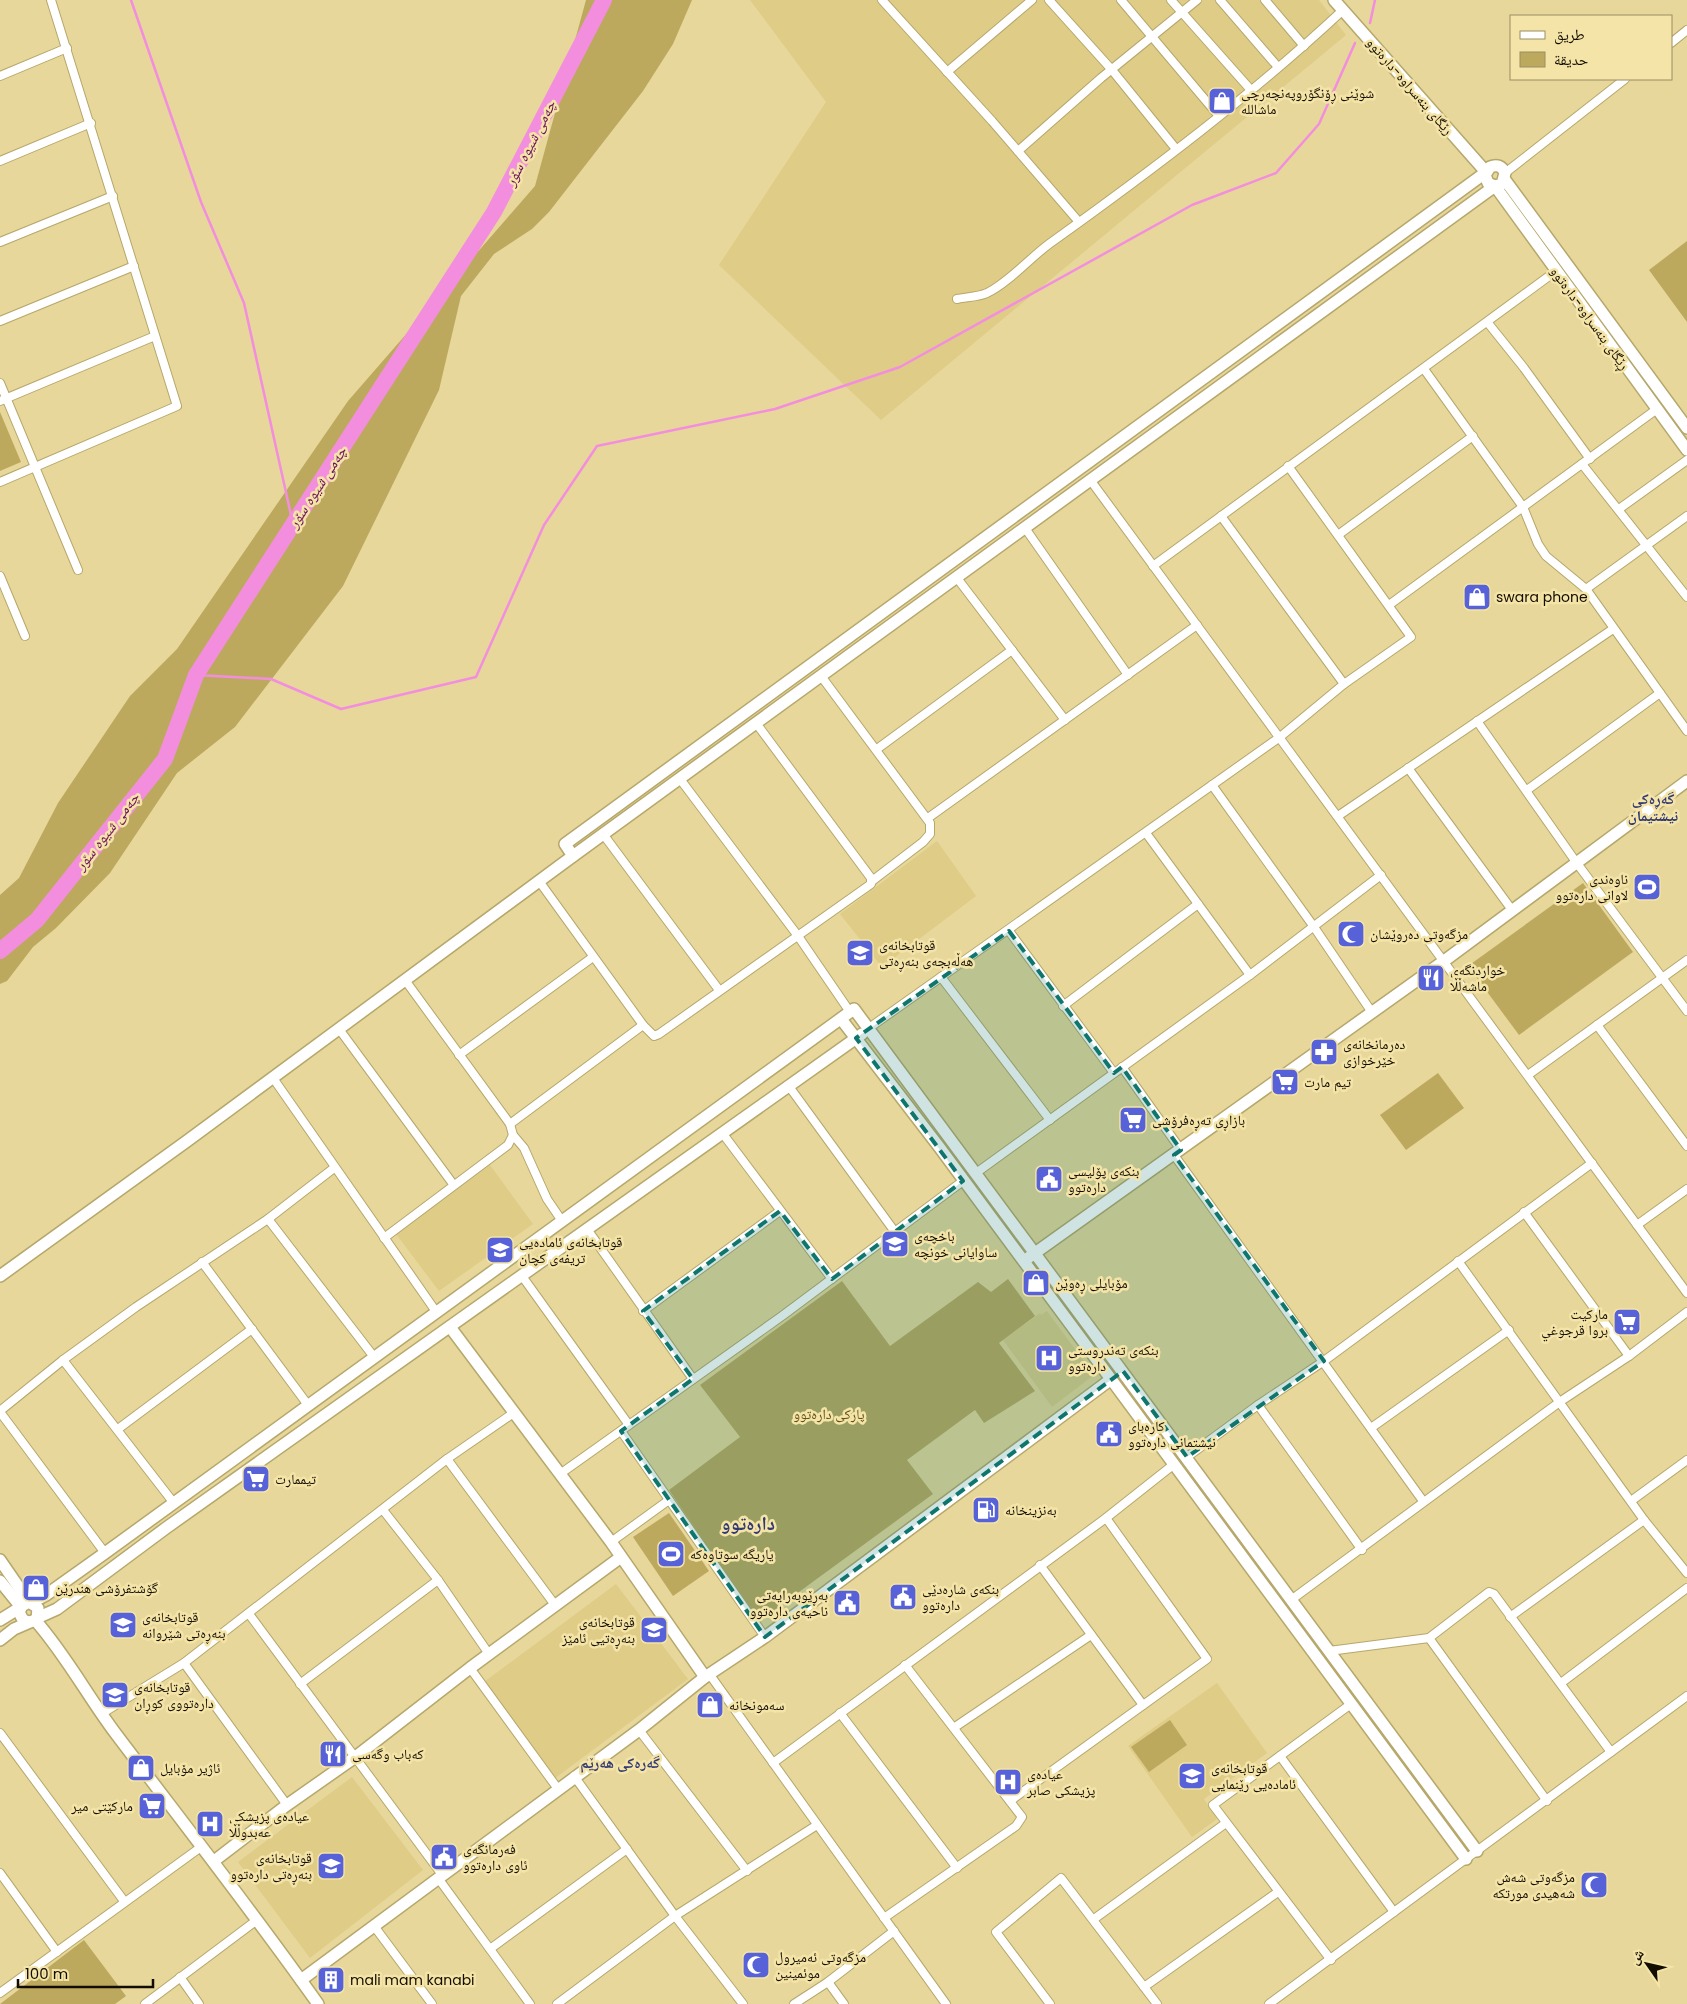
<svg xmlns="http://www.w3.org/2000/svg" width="1687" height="2004" font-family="Poppins,'Noto Naskh Arabic',sans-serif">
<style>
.built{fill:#decc87}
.green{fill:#bda95e}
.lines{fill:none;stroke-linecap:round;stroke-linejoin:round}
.stream{stroke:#f38ede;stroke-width:2.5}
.river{stroke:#f38ede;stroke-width:16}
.street-casing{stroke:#b6a76b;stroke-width:10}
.secondary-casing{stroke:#b6a76b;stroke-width:14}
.street{stroke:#fff;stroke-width:8}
.secondary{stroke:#fff;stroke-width:11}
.marked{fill:#0f766e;fill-opacity:0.2;stroke:#0f766e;stroke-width:4;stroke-dasharray:10 6;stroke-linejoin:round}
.labels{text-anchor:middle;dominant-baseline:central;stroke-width:5;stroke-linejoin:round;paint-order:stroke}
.street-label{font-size:14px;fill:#130d00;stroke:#f4e4a7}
.poi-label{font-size:14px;fill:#130d00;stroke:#f4e4a7;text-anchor:start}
.park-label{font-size:14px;fill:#5e501a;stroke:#f4e4a7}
.water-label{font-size:15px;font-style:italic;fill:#6b105e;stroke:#f4e4a7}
.neighbourhood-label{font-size:15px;font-weight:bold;fill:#313973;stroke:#f4e4a7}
.district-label{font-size:19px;font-weight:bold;fill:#313973;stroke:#f4e4a7}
</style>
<rect width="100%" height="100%" fill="#e7d79a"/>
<!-- built -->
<g class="built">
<path d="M750,0h569l27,35 -465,385 -162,-155 107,-163z"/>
<path d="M937,841l39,55 -94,71 -42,-53z"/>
<path d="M490,1165l43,59 -94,67 -43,-57z"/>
<path d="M1047,1311l47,64 -42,32 -49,-67 37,-27 1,2z"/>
<path d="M616,1584l72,95 -134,100 -70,-97z"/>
<path d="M1217,1683l50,70 -63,46 13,20 -25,18 -64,-91z"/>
<path d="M352,1777l71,93 -113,88 -72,-96z"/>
</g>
<!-- green -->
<g class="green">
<path d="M586,0h106l-19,44 -30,47 -94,121 -17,17 -38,25 -33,42 -22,94 -96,196 -108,141 -58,46 -67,100 -54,55 -23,19 -26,34 -7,3v-89l19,-17 39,-75 72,-107 47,-47 171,-248 187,-215z"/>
<path d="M1687,241v81l-38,-52z"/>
<path d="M0,412l21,50 -21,9z"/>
<path d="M1583,883l50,69 -114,83 -51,-69z"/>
<path d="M1438,1073l26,35 -58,42 -26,-35z"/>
<path d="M1008,1279l27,37 -36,27 36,48 -51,32 -9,-13 -68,50 26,34 -175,128 -89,-132 71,-53 -40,-52 142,-104 48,65 88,-64 13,10z"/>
<path d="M669,1513l40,58 -36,25 -40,-59z"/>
<path d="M1170,1720l17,25 -38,27 -18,-25z"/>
<path d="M84,1940l42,56 -11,8h-115z"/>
</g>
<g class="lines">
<!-- stream -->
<g class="stream">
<path d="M131,0l70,202 43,101 49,221"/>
<path d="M1370,23l5,-23"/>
<path d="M196,675l75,4 70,30 135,-32 68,-152 53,-79 178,-37 125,-42 292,-162 84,-32 43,-49 36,-81"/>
</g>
<!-- river -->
<path class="river" d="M0,951l37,-31 128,-161 31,-84 298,-463 110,-212"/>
<defs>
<g id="street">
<path d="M882,0l110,121 87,101"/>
<path d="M1049,0l63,70 64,79"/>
<path d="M1121,0l97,115"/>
<path d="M1171,0l79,89"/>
<path d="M1220,0l58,67"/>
<path d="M1265,0l39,46"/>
<path d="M1671,43l16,-13"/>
<path d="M947,72l85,-72"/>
<path d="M0,76l67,-28"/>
<path d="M1018,151l83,-73 96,-78"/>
<path d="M0,161l91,-38"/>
<path d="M1505,173l120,-94"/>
<path d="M0,242l113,-46"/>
<path d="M957,299c9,-2 21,-2 30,-6 21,-10 43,-35 62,-49 102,-73 203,-149 294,-234"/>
<path d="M0,321l134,-55"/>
<path d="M1488,323l36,45 66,91"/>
<path d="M1424,369l99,138 15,37 8,12 40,33 101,142"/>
<path d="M0,383l78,187"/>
<path d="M0,401l155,-65"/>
<path d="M1582,464l105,133"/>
<path d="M1091,481l596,812"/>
<path d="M0,482l177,-76 -126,-406"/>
<path d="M1619,509l68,-49"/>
<path d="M1221,516l123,168"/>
<path d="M1025,528l103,147"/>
<path d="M1338,535l135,-99"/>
<path d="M1153,566l403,-295"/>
<path d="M0,576l25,60"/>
<path d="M957,578l108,142"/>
<path d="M1586,589l101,-73"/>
<path d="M1389,605l268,-196"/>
<path d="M821,676l109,147v11l-7,8 -51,39"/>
<path d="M1477,721l99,141 111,149"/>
<path d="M877,749l135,-99"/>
<path d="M1408,768l104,142"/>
<path d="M680,779l118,157 52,76"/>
<path d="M1212,785l102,142 57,84"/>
<path d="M1527,790l133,-97"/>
<path d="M1338,816l275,-187"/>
<path d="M928,818l269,-193"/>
<path d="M1146,833l104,142"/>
<path d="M603,834l116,156"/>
<path d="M539,881l104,144 11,11 5,-2 212,-150v-6l-115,-155"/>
<path d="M1009,931l105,142"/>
<path d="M941,977l109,143"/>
<path d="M1063,1006l135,-102"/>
<path d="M1597,1025l90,121"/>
<path d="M869,1028l411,-291 64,-53 67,-47 -123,-171"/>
<path d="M339,1029l114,155"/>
<path d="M459,1055l134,-98"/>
<path d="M1122,1067l59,83"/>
<path d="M1528,1075l159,-115"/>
<path d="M273,1078l164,235"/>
<path d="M788,1085l107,147"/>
<path d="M510,1124l133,-99"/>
<path d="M723,1134l109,145"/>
<path d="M513,1135l11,13 23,51 15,22"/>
<path d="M1174,1155l249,346"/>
<path d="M976,1173l274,-198 131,-100"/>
<path d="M1524,1212l105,144"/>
<path d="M268,1219l106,138"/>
<path d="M1637,1225l50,-36"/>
<path d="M587,1229l106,150"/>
<path d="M384,1238l124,-93 5,-10 -3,-11 -105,-144"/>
<path d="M1458,1261l186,259 43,53"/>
<path d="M202,1262l106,143"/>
<path d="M522,1276l107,149"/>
<path d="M643,1311l137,-100"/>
<path d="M63,1360l110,142"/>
<path d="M1258,1405l104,145"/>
<path d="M0,1411l63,-51 73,-53 132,-88 66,-51"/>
<path d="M0,1412l105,141"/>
<path d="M1371,1428l138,-98"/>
<path d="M118,1429l134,-100"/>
<path d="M621,1431l144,206"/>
<path d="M1187,1457l71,-52 66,-44 268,-198"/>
<path d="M447,1459l108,146"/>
<path d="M560,1474l222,-158 181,-135"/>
<path d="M1631,1501l56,-41"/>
<path d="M383,1510l55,70 51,74"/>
<path d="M611,1542l58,-42"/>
<path d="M1040,1565l103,140"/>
<path d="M1291,1600l270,-199 68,-45 58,-44"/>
<path d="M249,1614l194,262"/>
<path d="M1510,1617l134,-97"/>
<path d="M1429,1638l118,163"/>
<path d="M1329,1651l100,-13 60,-46 5,2 117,158"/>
<path d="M184,1663l103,142"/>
<path d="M470,1668l88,121"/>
<path d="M710,1675l236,329"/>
<path d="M1561,1683l126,-95"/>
<path d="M300,1684l138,-104"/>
<path d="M840,1713l117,155"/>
<path d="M101,1714l83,-51 263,-204 68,-47"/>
<path d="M955,1727l136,-92"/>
<path d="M639,1730l108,141"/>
<path d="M0,1733l124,168"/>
<path d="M1280,1756l114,156"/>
<path d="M773,1763l333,-245 67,-53"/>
<path d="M574,1776l101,140 68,88"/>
<path d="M1010,1801l197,-142 -101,-141"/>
<path d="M0,1873l57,79"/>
<path d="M438,1878l92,126"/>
<path d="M884,1918l132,-92 6,-9 -117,-152"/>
<path d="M1094,1919l132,-96"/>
<path d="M374,1926l58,78"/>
<path d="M490,1949l137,-100"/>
<path d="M1331,1960l-118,-155 138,-101"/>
<path d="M180,1977l19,27"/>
<path d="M828,1982l16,22"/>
<path d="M1144,1987l134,-95"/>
<path d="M0,1993l201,-146"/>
<path d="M145,2004l112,-84"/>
<path d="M557,2004l118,-88 142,-91"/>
<path d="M794,2004l34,-22 66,-51"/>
<path d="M1050,2004l-54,-72 65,-54 96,126"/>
<path d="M1269,2004l418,-308"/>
</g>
<g id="secondary">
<path d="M1334,0l152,172"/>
<path d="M1505,180l182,248"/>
<path d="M1495,186l192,264"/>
<path d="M573,856l-8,-12 920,-671"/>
<path d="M841,1019l99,129 526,711"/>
<path d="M1028,1258l416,-297 243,-180"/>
<path d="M0,1276l187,-135 386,-285 922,-670 7,-2 3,-11c-3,-7 -8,-9 -15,-6l-5,8 3,8 7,3"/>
<path d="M450,1327l161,215 94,135"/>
<path d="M0,1560l29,42"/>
<path d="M0,1581l21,26 -21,13"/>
<path d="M31,1603l15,-8 59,-42 749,-544 623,842"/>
<path d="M37,1618l20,-9 109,-81 696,-494"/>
<path d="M35,1620c31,35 53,77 81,114 68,90 137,178 202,270"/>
<path d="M0,1640l14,-11 23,-10 1,-11 -9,-6 -7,4 -3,6 4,8 6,2"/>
<path d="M214,1861l73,-56 67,-47 116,-90 151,-111"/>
<path d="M301,1980l338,-250 66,-53 60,-40 345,-257"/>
</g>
</defs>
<!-- street casing -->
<use href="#street" class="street-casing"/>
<!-- secondary casing -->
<use href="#secondary" class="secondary-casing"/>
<!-- street -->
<use href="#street" class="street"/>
<!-- secondary -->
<use href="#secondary" class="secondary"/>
</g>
<!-- marked area -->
<path class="marked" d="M1009,931l105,142 8,-6 59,83 -7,5 150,206 -137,96 -64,-86 -358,266 -144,-206 72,-52 -50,-68 137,-100 52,68 131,-98 -107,-143z"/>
<!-- icons -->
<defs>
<symbol id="shop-square" viewBox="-11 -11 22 22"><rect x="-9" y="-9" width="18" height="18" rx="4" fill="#5761d8" stroke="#f4e4a7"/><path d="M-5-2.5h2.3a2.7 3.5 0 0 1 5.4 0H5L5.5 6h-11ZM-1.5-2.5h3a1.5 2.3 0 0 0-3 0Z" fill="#fff"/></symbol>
<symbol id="stadium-square" viewBox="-11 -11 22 22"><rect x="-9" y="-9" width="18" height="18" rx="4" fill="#5761d8" stroke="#f4e4a7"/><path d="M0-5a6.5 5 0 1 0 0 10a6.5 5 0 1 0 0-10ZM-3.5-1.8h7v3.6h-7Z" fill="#fff"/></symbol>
<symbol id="mosque-square" viewBox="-11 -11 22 22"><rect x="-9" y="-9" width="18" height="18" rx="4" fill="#5761d8" stroke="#f4e4a7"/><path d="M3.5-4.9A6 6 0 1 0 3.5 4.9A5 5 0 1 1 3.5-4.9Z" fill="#fff"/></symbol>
<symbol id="school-square" viewBox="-11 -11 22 22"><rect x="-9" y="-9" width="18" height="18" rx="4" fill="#5761d8" stroke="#f4e4a7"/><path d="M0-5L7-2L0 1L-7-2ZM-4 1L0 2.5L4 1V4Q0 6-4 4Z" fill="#fff"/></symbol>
<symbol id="restaurant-square" viewBox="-11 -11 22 22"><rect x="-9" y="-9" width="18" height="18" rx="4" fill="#5761d8" stroke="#f4e4a7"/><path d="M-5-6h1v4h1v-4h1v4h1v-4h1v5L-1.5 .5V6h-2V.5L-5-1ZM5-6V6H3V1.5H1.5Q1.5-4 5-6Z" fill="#fff"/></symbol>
<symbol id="pharmacy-square" viewBox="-11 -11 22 22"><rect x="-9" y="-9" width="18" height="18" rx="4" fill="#5761d8" stroke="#f4e4a7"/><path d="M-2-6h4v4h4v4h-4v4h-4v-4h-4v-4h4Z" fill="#fff"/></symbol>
<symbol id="supermarket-square" viewBox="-11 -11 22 22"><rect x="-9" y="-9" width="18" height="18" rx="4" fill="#5761d8" stroke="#f4e4a7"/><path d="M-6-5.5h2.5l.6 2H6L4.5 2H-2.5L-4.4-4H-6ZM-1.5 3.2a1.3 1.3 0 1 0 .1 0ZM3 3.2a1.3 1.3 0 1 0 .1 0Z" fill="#fff"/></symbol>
<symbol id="civic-square" viewBox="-11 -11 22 22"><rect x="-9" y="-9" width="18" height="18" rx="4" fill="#5761d8" stroke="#f4e4a7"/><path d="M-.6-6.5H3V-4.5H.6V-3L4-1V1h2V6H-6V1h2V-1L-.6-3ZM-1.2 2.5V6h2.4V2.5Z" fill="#fff"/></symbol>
<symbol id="hospital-square" viewBox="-11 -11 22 22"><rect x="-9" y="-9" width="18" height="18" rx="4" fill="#5761d8" stroke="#f4e4a7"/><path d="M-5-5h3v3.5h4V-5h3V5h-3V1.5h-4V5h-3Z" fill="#fff"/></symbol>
<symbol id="fuel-square" viewBox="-11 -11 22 22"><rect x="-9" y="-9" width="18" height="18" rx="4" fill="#5761d8" stroke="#f4e4a7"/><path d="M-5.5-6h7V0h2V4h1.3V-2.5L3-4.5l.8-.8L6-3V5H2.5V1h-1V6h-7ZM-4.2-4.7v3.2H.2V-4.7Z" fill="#fff"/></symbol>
<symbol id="building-square" viewBox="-11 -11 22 22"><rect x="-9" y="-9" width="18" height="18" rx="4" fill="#5761d8" stroke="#f4e4a7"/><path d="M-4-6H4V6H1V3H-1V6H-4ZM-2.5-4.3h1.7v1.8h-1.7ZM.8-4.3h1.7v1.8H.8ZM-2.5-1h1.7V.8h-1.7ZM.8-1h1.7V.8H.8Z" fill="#fff"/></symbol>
</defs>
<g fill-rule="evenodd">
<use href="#shop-square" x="1206" y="85" width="32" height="32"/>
<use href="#shop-square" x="1461" y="581" width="32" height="32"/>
<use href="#stadium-square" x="1631" y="871" width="32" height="32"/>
<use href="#mosque-square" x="1335" y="918" width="32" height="32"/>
<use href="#school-square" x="844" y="937" width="32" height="32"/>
<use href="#restaurant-square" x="1415" y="962" width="32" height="32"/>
<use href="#pharmacy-square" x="1308" y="1036" width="32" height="32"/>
<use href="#supermarket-square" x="1269" y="1066" width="32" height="32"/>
<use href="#supermarket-square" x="1117" y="1104" width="32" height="32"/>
<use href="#civic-square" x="1033" y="1163" width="32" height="32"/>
<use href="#school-square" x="879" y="1228" width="32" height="32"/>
<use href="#school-square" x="484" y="1234" width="32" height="32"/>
<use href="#shop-square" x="1020" y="1267" width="32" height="32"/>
<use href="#supermarket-square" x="1611" y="1306" width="32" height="32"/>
<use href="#hospital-square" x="1033" y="1342" width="32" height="32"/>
<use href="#civic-square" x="1093" y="1418" width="32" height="32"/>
<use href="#supermarket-square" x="240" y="1463" width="32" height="32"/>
<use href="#fuel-square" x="970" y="1494" width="32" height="32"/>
<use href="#stadium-square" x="655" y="1538" width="32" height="32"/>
<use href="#shop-square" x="20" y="1572" width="32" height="32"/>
<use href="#civic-square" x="887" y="1581" width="32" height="32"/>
<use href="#civic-square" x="831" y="1587" width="32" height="32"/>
<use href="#school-square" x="107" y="1609" width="32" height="32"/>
<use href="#school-square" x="638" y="1614" width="32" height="32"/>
<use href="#school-square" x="99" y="1679" width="32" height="32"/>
<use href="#shop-square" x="694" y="1689" width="32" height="32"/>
<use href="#restaurant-square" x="317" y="1738" width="32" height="32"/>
<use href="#shop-square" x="125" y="1752" width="32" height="32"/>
<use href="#school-square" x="1176" y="1760" width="32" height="32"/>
<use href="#hospital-square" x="992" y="1766" width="32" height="32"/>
<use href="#supermarket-square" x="136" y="1790" width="32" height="32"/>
<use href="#hospital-square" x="194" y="1808" width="32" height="32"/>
<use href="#civic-square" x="428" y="1841" width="32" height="32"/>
<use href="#school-square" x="315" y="1850" width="32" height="32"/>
<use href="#mosque-square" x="1578" y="1869" width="32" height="32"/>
<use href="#mosque-square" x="740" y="1949" width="32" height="32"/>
<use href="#building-square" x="315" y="1964" width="32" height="32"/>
</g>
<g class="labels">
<!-- street labels -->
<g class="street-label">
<text transform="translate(1410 86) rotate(49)">رێگای بنەسراوە-دارەتوو</text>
<text transform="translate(1590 318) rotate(54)">ڕێگای بنەسراوە-دارەتوو</text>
</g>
<!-- poi labels -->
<g class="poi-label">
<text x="1241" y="93">شوێنی ڕۆنگۆروپەنچەرچی<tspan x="1241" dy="16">ماشاللە</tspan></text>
<text x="1496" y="597">swara phone</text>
<text x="1628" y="879" text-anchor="end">ناوەندی<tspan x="1628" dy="16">لاوانی دارەتوو</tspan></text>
<text x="1370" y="934">مزگەوتی دەروێشان</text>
<text x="879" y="945">قوتابخانەی<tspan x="879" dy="16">هەڵەبجەی بنەڕەتی</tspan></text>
<text x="1450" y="970">خواردنگەی<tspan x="1450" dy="16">ماشەڵڵا</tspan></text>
<text x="1343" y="1044">دەرمانخانەی<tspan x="1343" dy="16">خێرخوازی</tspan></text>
<text x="1304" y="1082">تیم مارت</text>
<text x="1152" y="1120">بازاڕی تەڕەفرۆشی</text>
<text x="1068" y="1171">بنکەی پۆلیسی<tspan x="1068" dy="16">دارەتوو</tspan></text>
<text x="914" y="1236">باخچەی<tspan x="914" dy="16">ساوایانی خونچە</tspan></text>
<text x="519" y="1242">قوتابخانەی ئامادەیی<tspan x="519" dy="16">تریفەی کچان</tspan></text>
<text x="1055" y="1283">مۆبایلی ڕەوێن</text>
<text x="1608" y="1314" text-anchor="end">ماركيت<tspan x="1608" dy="16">بروا قرجوغي</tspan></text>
<text x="1068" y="1350">بنکەی تەندروستی<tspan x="1068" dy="16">دارەتوو</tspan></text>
<text x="1128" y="1426">کارەبای<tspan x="1128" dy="16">نیشتمانی دارەتوو</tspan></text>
<text x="275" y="1479">تیممارت</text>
<text x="1005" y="1510">بەنزینخانە</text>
<text x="690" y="1554">یاریگە سوتاوەکە</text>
<text x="55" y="1588">گۆشتفرۆشی هندرێن</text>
<text x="922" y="1589">بنکەی شارەدێی<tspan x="922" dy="16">دارەتوو</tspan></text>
<text x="828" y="1595" text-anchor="end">بەڕێوبەرایەتی<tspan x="828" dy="16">ناحیەی دارەتوو</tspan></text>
<text x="142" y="1617">قوتابخانەی<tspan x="142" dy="16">بنەڕەتی شێروانە</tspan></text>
<text x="635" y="1622" text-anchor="end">قوتابخانەی<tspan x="635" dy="16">بنەڕەتیی ئامێز</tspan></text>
<text x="134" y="1687">قوتابخانەی<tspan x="134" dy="16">دارەتووی کوڕان</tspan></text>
<text x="729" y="1705">سەمونخانە</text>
<text x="352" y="1754">کەباب وگەسی</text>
<text x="160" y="1768">ئاژیر مۆبایل</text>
<text x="1211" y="1768">قوتابخانەی<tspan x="1211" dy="16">ئامادەیی رێنمایی</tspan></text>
<text x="1027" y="1774">عیادەی<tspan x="1027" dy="16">پزیشکی صابر</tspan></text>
<text x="133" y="1806" text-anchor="end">مارکێتی میر</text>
<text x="229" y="1816">عیادەی پزیشکی<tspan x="229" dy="16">عەبدوڵڵا</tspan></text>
<text x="463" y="1849">فەرمانگەی<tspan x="463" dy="16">ئاوی دارەتوو</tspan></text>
<text x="312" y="1858" text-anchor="end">قوتابخانەی<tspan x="312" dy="16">بنەڕەتی دارەتوو</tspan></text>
<text x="1575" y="1877" text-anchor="end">مزگەوتی شەش<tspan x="1575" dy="16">شەهیدی مورتکە</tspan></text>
<text x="775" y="1957">مزگەوتی ئەمیرول<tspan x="775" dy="16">موئمینین</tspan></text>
<text x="350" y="1980">mali mam kanabi</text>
</g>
<!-- park labels -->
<g class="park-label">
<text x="829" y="1414">پارکی دارەتوو</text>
</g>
<!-- water labels -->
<g class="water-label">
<text transform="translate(530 143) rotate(-63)">چەمی شیوە سۆر</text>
<text transform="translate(317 487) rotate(-57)">چەمی شیوە سۆر</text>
<text transform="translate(107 831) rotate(-52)">چەمی شیوە سۆر</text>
</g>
<!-- neighbourhood labels -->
<g class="neighbourhood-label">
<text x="1653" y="798">گەڕەکی<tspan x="1653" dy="17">نیشتیمان</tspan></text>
<text x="620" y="1762">گەرەکی هەرێم</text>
</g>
<!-- district labels -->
<g class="district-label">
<text x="748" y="1523">دارەتوو</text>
</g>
</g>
<!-- legend -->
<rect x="1510" y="15" width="162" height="65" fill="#f4e4a7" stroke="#9a8e64"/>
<rect x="1520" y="31" width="25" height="8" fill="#ffffff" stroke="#9a8e64"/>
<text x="1554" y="40" font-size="15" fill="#130d00">طريق</text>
<rect x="1520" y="52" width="25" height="15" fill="#bda95e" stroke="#9a8e64"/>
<text x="1554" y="65" font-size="15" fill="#130d00">حديقة</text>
<!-- north arrow -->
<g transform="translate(1647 1964) rotate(304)" stroke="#f4e4a7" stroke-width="4" paint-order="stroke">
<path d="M0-4L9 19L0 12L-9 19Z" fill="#130d00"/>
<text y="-8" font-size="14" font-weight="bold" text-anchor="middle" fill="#130d00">ش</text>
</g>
<!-- scale -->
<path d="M18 1979v8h135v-8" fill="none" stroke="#130d00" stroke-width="2.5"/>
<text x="25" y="1979" font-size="15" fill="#130d00" stroke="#f4e4a7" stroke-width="4" paint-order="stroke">100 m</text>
</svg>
